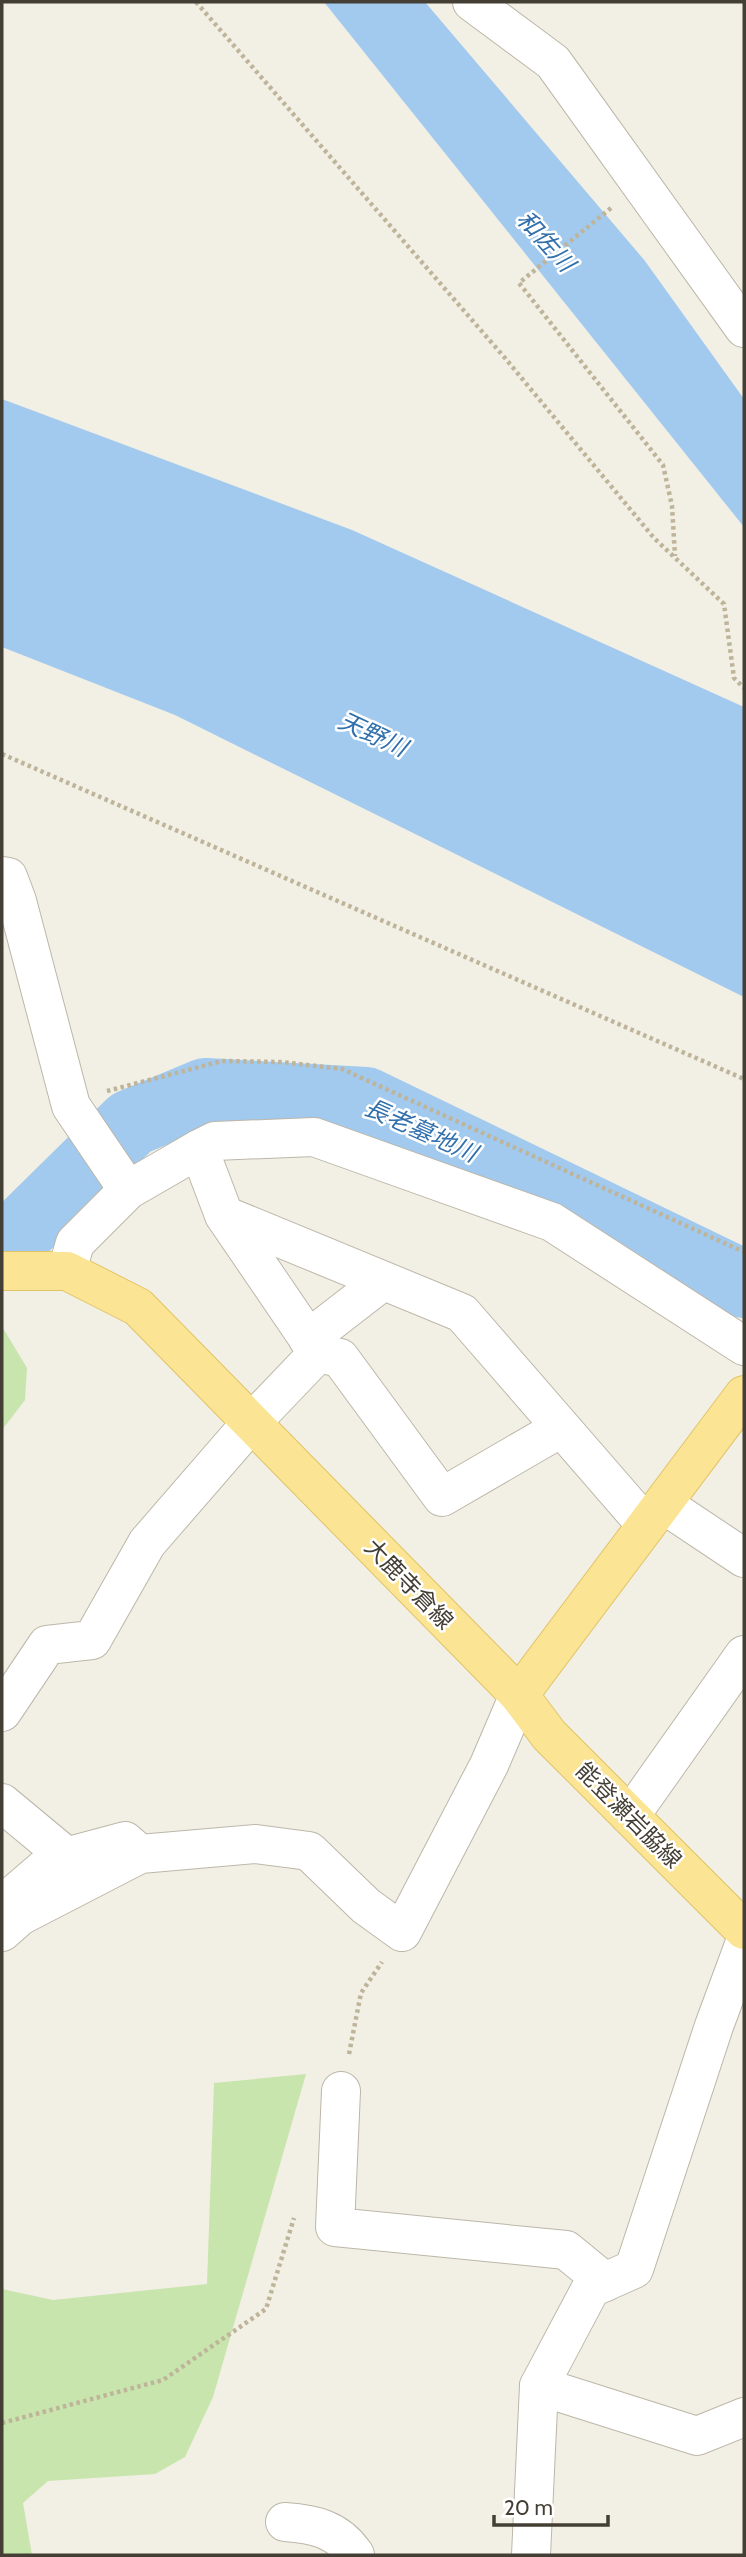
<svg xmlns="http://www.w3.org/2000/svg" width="746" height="2557" font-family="Cabin,'Noto Sans JP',sans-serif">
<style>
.green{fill:#c9e5ae}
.water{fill:#a2c9ee}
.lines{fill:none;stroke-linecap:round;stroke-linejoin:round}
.river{stroke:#a2c9ee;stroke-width:68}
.minor-casing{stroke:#bdb7a8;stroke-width:40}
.major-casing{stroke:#e0c465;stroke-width:40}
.path{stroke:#beb499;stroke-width:4.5;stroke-dasharray:3.5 3.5;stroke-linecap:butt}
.minor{stroke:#fff;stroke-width:38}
.major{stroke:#fbe595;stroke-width:38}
.labels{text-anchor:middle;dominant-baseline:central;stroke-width:5;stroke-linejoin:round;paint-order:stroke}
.street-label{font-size:23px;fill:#443f35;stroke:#fff}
.water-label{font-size:24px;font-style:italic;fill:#3170ac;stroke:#fff}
</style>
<rect width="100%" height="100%" fill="#f2efe5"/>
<!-- green -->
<g class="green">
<path d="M3,1328l24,40 -2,32 -23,30z"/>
<path d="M306,2074l-93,323 -28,60 -30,17 -107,7 -25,22 9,52h-30v-266l51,11 154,-16 7,-201z"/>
</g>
<!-- water -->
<g class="water">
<path d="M324,2h101l220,259 99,138v128z"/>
<path d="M2,399l350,131 392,177v290l-569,-282 -173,-68z"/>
</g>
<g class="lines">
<!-- river -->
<path class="river" d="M2,1250l129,-127 74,-31 161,9 378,183"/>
<defs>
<g id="minor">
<path d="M472,2l81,60 191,266"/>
<path d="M2,876l6,1 9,24 54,205 57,84"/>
<path d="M199,1149l25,66 238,98 184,212"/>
<path d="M67,1271l8,-28 53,-53 71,-41 16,-8 99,-4 238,85 192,124"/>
<path d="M308,1339l75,-58"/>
<path d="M318,1353l22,5 102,139 119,-69"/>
<path d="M663,1504l81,54"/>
<path d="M2,1712l45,-67 45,-5 55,-97 104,-120 67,-70 -94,-138"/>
<path d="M2,1803l65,54"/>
<path d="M630,1816l114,-161"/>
<path d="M2,1905l52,-45 71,-19 8,7"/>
<path d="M2,1932l18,-16 120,-62 116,-10 53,7 57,55 36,26 87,-167 30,-70"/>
<path d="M341,2091l-6,136 231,23 39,32"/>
<path d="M539,2386l158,50 47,-19"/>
<path d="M285,2522c29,2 53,7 70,33"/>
<path d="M531,2555l8,-169 52,-98 43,-19 80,-243 30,-81"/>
</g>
<g id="major">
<path d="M2,1271h65l71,36 381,388 225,-300"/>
<path d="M519,1695l30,40 195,195"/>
</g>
</defs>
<!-- minor casing -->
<use href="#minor" class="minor-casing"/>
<!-- major casing -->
<use href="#major" class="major-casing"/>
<!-- path -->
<g class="path">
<path d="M196,2l309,356 149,180 70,66 10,74 10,10"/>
<path d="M611,208l-92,75 144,182 9,41 3,50"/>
<path d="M2,754l742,325"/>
<path d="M107,1091l115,-30 60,1 60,7 402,183"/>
<path d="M349,2054l12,-61 21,-31"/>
<path d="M2,2423l161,-43 103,-71 28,-91"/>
</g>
<!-- minor -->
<use href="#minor" class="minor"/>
<!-- major -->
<use href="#major" class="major"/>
</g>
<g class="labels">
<!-- street labels -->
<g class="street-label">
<text transform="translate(409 1584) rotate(46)">大鹿寺倉線</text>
<text transform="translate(629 1815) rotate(45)">能登瀬岩脇線</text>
</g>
<!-- water labels -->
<g class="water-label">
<text transform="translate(546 241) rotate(48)">和佐川</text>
<text transform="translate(373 734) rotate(25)">天野川</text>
<text transform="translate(421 1130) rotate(24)">長老墓地川</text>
</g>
</g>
<!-- border -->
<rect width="746" height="2557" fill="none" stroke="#443f35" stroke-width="7"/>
<!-- scale -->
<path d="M494 2515v10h114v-10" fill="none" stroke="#443f35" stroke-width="3.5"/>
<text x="504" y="2515" font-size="21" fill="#443f35" stroke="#ffffff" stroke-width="5" paint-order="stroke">20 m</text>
</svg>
